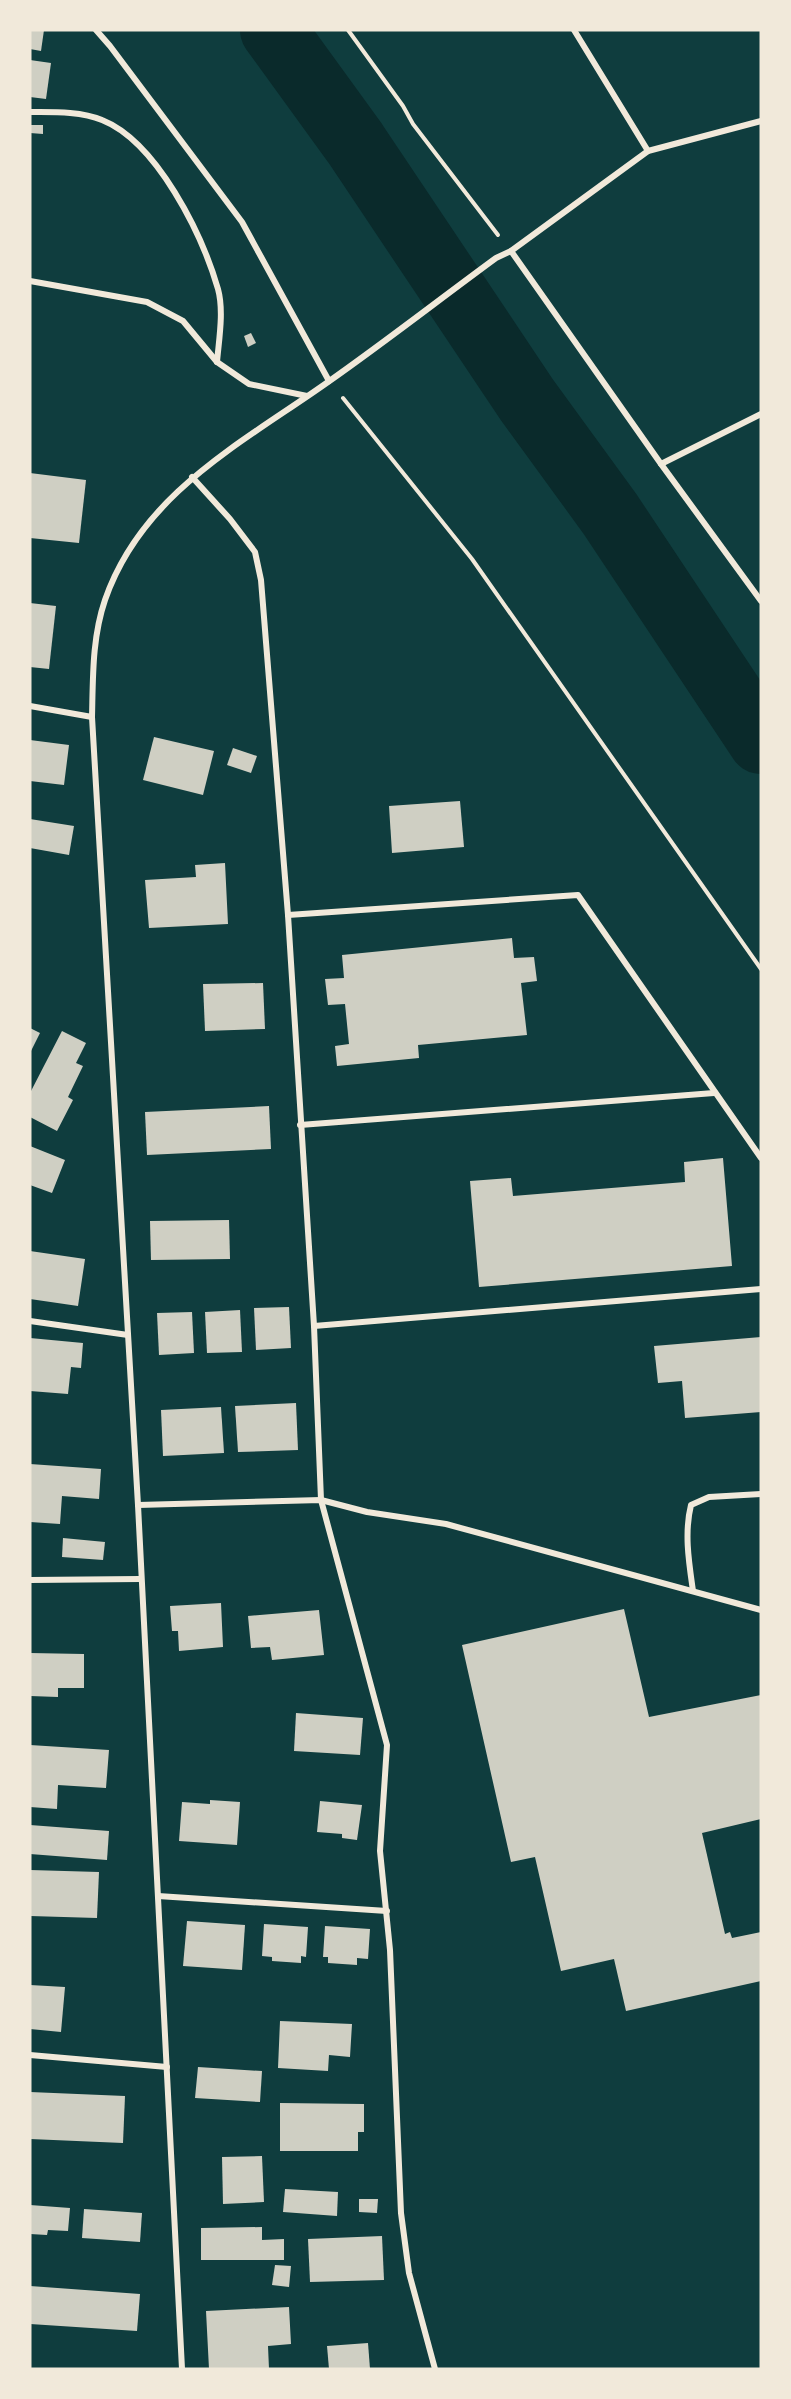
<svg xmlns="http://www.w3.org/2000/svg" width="791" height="2399" font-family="'Noto Sans',sans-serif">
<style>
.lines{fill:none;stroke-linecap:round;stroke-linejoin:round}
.river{stroke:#0a2a2b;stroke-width:66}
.building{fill:#cfcfc3}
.path{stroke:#f1e9da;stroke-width:4}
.minor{stroke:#f1e9da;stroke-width:6}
</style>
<rect width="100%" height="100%" fill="#0f3d3e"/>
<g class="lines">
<!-- river -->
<path class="river" d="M273,30l82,113 172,257 83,114 151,227"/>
</g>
<!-- building -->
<g class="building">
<path d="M30,30h14l-3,21 -11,-2z"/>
<path d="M30,60l21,3 -5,36 -16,-2z"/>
<path d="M30,125h13v9l-13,-1z"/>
<path d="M251,333l5,10 -8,4 -4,-11z"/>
<path d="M30,473l56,7 -7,63 -49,-5z"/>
<path d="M30,603l26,3 -7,63 -19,-2z"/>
<path d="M154,737l60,14 -11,44 -60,-15z"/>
<path d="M30,740l39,5 -5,40 -34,-4z"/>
<path d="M233,748l24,8 -6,17 -24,-8z"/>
<path d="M460,801l4,46 -72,6 -3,-47z"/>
<path d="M30,819l44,7 -5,29 -39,-7z"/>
<path d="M225,863l3,61 -79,4 -4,-48 51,-3 -1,-12z"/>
<path d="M512,938l2,20 20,-1 3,24 -16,2 6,52 -109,10 1,13 -82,8 -2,-20 14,-2 -4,-40 -17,1 -3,-26 19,-1 -2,-23z"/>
<path d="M263,983l2,46 -60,2 -2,-47z"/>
<path d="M30,1028l10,5 -10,20z"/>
<path d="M62,1031l24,12 -10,20 7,3 -15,31 5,3 -16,31 -27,-14v-24z"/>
<path d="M269,1106l2,43 -124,6 -2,-43z"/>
<path d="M30,1146l35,14 -13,33 -22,-8z"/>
<path d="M723,1158l9,108 -253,21 -9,-106 41,-3 2,18 172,-14 -1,-20z"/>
<path d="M229,1220l1,39 -79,1 -1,-39z"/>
<path d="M30,1251l55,8 -7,47 -48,-7z"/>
<path d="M289,1307l2,41 -35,2 -2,-42z"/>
<path d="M240,1310l2,42 -35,1 -2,-41z"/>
<path d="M192,1312l2,41 -35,2 -2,-42z"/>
<path d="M761,1337v75l-76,6 -3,-37 -24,2 -4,-37z"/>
<path d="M30,1338l53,5 -2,25 -10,-1 -3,27 -38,-3z"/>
<path d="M296,1403l2,47 -60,2 -3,-46z"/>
<path d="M221,1407l3,46 -61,3 -2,-46z"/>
<path d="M30,1464l71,5 -2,30 -37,-3 -2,28 -30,-2z"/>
<path d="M63,1538l42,4 -2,18 -41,-3z"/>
<path d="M221,1603l2,44 -44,4 -1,-20h-6l-2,-25z"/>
<path d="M624,1609l25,108 112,-22v124l-59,14 23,101 5,-2 2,6 29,-6v49l-135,30 -12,-52 -53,12 -26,-114 -24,5 -49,-217z"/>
<path d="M319,1610l5,45 -52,5 -2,-13 -19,1 -3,-32z"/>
<path d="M30,1653l54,1v34h-26v9l-28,-1z"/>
<path d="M296,1713l67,5 -3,37 -66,-4z"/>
<path d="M30,1745l79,5 -3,38 -48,-3 -1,24 -27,-2z"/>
<path d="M210,1800l30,2 -3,43 -58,-4 3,-39 28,2z"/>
<path d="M320,1801l42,4 -5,35 -15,-2v-4l-25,-2z"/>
<path d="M30,1825l79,6 -2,29 -77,-6z"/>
<path d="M30,1870l69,2 -2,46 -67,-2z"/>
<path d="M187,1921l58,4 -3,45 -59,-4z"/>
<path d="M264,1924l44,3 -2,30 -5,-1v7l-29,-2v-4l-10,-1z"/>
<path d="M325,1926l45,3 -2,30 -11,-1v7l-29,-2v-6h-5z"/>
<path d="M30,1985l35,2 -4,45 -31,-3z"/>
<path d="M280,2021l72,3 -2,33 -21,-2 -1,16 -50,-3z"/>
<path d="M198,2067l64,4 -2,31 -65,-4z"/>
<path d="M30,2092l95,4 -2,47 -93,-4z"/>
<path d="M280,2103l84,1v28h-6v19h-78z"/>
<path d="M262,2156l2,46 -41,2 -1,-47z"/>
<path d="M285,2189l53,3 -1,24 -54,-4z"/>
<path d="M359,2199h19l-1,14 -18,-1z"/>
<path d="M30,2205l40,3 -2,23 -20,-1 -1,5 -17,-1z"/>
<path d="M84,2209l58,4 -2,29 -58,-4z"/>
<path d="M262,2227v13l22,-1v21h-83v-32z"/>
<path d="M382,2236l2,44 -74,2 -2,-43z"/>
<path d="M275,2265l16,1 -2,21 -17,-2z"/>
<path d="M30,2286l110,8 -3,37 -107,-7z"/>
<path d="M289,2307l2,37 -23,2 1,23h-60l-3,-58z"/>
<path d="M368,2343l2,26h-41l-2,-23z"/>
</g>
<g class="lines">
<!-- path -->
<g class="path">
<path d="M348,30l55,76 10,18 85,111"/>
<path d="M343,398l129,161 289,410"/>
</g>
<!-- minor -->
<g class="minor">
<path d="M96,30l14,16 132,176 87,159"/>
<path d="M574,30l74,121"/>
<path d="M30,112c23,0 51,-1 72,8 55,22 100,114 116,169 6,22 1,50 -1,73"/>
<path d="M511,251l150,213 100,137"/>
<path d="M30,281l117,21 36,19 34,41 32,22 58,12"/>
<path d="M661,464l100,-50"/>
<path d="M192,477l38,42 25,33 6,28 27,335 26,411 7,174 66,245 -7,106 10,99 11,263 8,60 26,96"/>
<path d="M30,706l62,11"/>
<path d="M288,915l290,-20 183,263"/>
<path d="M300,1125l414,-32"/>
<path d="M30,1321l98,14"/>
<path d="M314,1326l447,-37"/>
<path d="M138,1505l183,-5 46,12 79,12 315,86"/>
<path d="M30,1580l110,-1"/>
<path d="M693,1591c-4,-28 -9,-58 -2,-86l18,-8 52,-3"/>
<path d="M158,1896l229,15"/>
<path d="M30,2055l137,12"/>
<path d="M182,2369l-44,-864 -46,-788c1,-39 0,-79 13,-117 37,-107 137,-157 223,-218 57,-40 112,-83 168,-124l15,-7 137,-100 113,-30"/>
</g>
</g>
<!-- border -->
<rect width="791" height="2399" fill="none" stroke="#f1e9da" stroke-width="63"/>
</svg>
